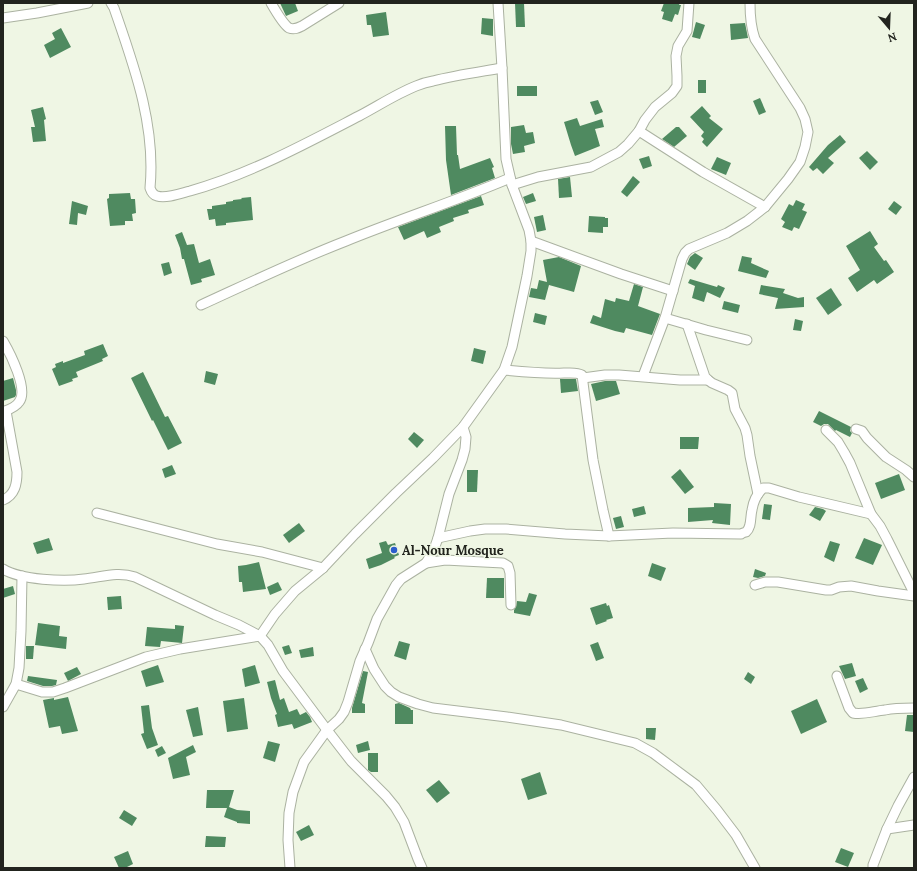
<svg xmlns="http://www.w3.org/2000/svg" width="917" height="871" font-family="Lora,serif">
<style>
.building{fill:#4f8a60}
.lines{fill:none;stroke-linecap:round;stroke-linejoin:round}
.minor-casing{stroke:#abb2a1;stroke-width:11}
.minor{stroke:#fff;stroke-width:9}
.poi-dot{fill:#2c5dcc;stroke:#eff6e4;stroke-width:1.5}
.labels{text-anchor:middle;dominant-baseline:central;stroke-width:3;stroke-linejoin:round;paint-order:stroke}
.poi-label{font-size:13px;font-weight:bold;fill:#22241e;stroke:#eff6e4;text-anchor:start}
</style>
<rect width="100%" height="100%" fill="#eff6e4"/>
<!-- building -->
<g class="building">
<path d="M280,3h15l3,8 -12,5z"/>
<path d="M515,3h9l1,24h-9z"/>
<path d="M664,3h16l-1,2h2l-3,10 -3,-1 -3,8 -10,-3 2,-7 -3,-1z"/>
<path d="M386,12l3,23 -16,2 -2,-12h-4l-1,-10z"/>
<path d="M482,18l11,1v17l-12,-2z"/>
<path d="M696,22l9,3 -5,14 -8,-2z"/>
<path d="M745,23l3,15 -17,2 -1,-16z"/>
<path d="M61,28l10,19 -21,11 -6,-13 11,-6 -3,-6z"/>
<rect x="698" y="80" width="8" height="13"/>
<rect x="517" y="86" width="20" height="10"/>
<path d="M760,98l6,14 -7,3 -6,-14z"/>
<path d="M598,100l5,12 -8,3 -5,-13z"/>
<path d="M702,106l9,10 -2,2 14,11 -16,18 -5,-5 2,-3 -3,-3 3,-4 -14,-15z"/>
<path d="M43,107l3,12 -2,1 2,21 -13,1 -2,-15h4l-4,-17z"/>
<path d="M577,118l3,8 22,-7 2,8 -9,2 5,17 -25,10 -4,-11 -7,-23z"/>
<path d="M524,125l2,8 7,-1 2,11 -11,3 1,6 -12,2 -2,-10v-17z"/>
<path d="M445,126h11l1,29h1l2,14 30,-11 4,9 -2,1 3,10 -44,17 -5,-35z"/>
<path d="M676,127h3l8,9 -13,11 -12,-8z"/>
<path d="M840,135l6,7 -18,16 6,5 -11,11 -6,-6 -4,3 -4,-4 19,-22z"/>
<path d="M867,151l11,11 -8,8 -11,-12z"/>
<path d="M649,156l3,10 -9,3 -4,-10z"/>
<path d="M717,157l14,6 -5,12 -15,-6z"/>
<path d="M633,176l7,6 -13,15 -6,-5z"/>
<path d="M570,177l2,20 -13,1 -1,-19z"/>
<path d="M130,193l1,6h4l1,14 -4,1 1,7h-8v4l-15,1 -3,-27 2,-1v-4z"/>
<path d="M533,193l3,8 -10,3 -3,-7z"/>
<path d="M481,196l3,9 -16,5 1,3 -16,5 1,3 -15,6 2,5 -14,6 -3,-7 -20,9 -6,-13z"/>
<path d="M251,197l2,23 -27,3v2l-10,1 -1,-7 -6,1 -2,-11h5v-3l14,-2v-2l7,-1v-1l9,-1 -1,-1z"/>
<path d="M796,200l9,4 -3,6 5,2 -8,17 -5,-2 -2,4 -10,-4 3,-5 -4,-3 8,-15 4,2z"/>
<path d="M72,201l16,5 -2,9 -8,-2 -1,12 -8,-1z"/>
<path d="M894,201l8,6 -6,8 -8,-6z"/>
<path d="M543,215l3,15 -9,2 -3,-15z"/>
<path d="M589,216l16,1v1h3v9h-5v6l-15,-1z"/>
<path d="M870,231l8,13 -4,3 10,14 2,-1 8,12 -17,12 -3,-4 -17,12 -9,-14 12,-8 -14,-24z"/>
<path d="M182,232l5,13 7,-1 5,19 11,-4 5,16 -14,4 1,3 -11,3 -7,-26h-2l-2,-11 -5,-13z"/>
<path d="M695,253l8,5 -8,12 -8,-6 3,-7z"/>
<path d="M742,256l10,2 -1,5 18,8 -3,7 -28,-7z"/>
<path d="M559,257l22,9 -7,26 -25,-7 -4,15 -16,-3 2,-9 6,1 2,-9 8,2 -4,-22z"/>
<path d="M169,262l3,11 -8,3 -3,-12z"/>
<path d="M690,279l27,8 1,-2 7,3 -5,10 -13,-6 -3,10 -12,-4 3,-12 -7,-3z"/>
<path d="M634,284l9,3 -5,19 22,8 -8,21 -26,-7 -2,5 -9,-2 -25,-8 3,-8 8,3 4,-19 10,3 1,-4 13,3z"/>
<path d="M761,285l24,4 -2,4 15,5 6,-1v10l-29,2 3,-11 -19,-4z"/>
<path d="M831,288l11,17 -14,10 -12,-17z"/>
<path d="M724,301l16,4 -2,8 -16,-4z"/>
<path d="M535,313l12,3 -2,9 -12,-3z"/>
<path d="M795,319l8,2 -2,10 -8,-1z"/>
<path d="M103,344l5,12 -6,3 1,2 -27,11 2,5 -6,2 1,2 -14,5 -7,-17 4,-2 -1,-3 8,-3v2l22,-8 -1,-4z"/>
<path d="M474,348l12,3 -3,13 -12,-3z"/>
<path d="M206,371l12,3 -3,11 -11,-3z"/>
<path d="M143,372l22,45 3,-1 14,27 -14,7 -15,-30 -1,1 -21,-43z"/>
<path d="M13,378l3,12v5l-1,2 -12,4v-20z"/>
<path d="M560,379h16l2,12 -17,2z"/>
<path d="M605,381h11l4,13 -24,7 -5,-17z"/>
<path d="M819,411l32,16 -1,4 2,2 -2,4 -14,-7 -1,1 -7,-7h-4l-3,2 -8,-4z"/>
<path d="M414,432l10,8 -7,8 -9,-9z"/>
<path d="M680,437h19l-1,12h-18z"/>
<path d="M172,465l4,9 -11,4 -3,-9z"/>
<path d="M680,469l14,18 -9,7 -14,-17z"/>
<path d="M467,470h11l-1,22h-10z"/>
<path d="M899,474l6,16 -24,9 -6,-16z"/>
<path d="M714,503l17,1 -1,21 -18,-2 1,-3 -25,2v-14l26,-1z"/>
<path d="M764,504l8,1 -2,15 -8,-1z"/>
<path d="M644,506l2,8 -12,3 -2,-8z"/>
<path d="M815,507l8,2 3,2 -6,10 -11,-6z"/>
<path d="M621,516l3,11 -8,2 -3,-11z"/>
<path d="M299,523l6,8 -16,12 -6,-8z"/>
<path d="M49,538l4,12 -16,4 -4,-11z"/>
<path d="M864,538l18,7 -9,20 -18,-7z"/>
<path d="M386,541l2,4 7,-2 4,12 -5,2 1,1 -14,7 -12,4 -3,-10 16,-6 -3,-10z"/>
<path d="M830,541l10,3 -6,18 -10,-5z"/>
<path d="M259,562l7,27 -23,3 -1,-10h-3l-1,-16 8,-1z"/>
<path d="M652,563l14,5 -5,13 -13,-5z"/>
<path d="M755,569l11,4 -1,3 -7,2 -5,-1z"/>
<path d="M487,578h17v20h-18z"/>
<path d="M278,582l4,8 -12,5 -3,-8z"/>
<path d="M13,586l2,8 -12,4v-9z"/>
<path d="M529,593l8,2 -7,21 -16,-3v-3l2,-3 1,-6 9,1z"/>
<path d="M121,596l1,13 -14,1 -1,-13z"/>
<path d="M606,603l1,3 2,-1 4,13 -7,2 1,1 -11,4 -6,-17z"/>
<path d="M38,623l22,3 -1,10 8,1 -1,12 -31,-4z"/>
<path d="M175,625l9,1 -2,17 -21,-2 -1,6 -15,-1 2,-19 28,2z"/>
<path d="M399,641l11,3 -4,16 -12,-4z"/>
<path d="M598,642l6,16 -8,3 -6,-16z"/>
<path d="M289,645l3,8 -7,2 -3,-8z"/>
<path d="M26,646h8l-1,13h-7z"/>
<path d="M313,647l1,9 -13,2 -2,-8z"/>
<path d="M852,663l4,13 -11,3 -6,-13z"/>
<path d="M158,665l6,17 -18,5 -5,-16z"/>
<path d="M255,665l5,18 -15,4 -3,-18z"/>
<path d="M77,667l4,7 -13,7 -4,-8z"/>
<path d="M363,671l5,1 -6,31 3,1v9h-13v-5z"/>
<path d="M748,672l7,5 -4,7 -7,-5z"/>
<path d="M28,676l29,4 -1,5 -4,1h-9l-16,-5z"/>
<path d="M863,678l5,11 -8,4 -5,-12z"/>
<path d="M275,680l5,20 4,-2 5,14 8,-3 3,6 6,-3 4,5 2,5 -18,7 -2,-5 -14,3 -3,-12 2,-1 -6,-16 -4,-16z"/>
<path d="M68,697l10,34 -16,3 -2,-8 -11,2 -6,-28 11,-2v2z"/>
<path d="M244,698l4,31 -21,3 -4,-31z"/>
<path d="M817,699l10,23 -26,12 -10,-23z"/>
<path d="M399,703l11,5 1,2h2v14h-18v-20z"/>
<path d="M149,705l3,23 6,17 -11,4 -6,-15 3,-1 -3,-27z"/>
<path d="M198,707l5,28 -10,2 -7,-27z"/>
<path d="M907,715h7v17l-9,-1z"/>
<path d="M646,728h10l-1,12 -9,-1z"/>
<path d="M268,741l12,3 -5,18 -12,-4z"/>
<path d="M368,741l2,9 -12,3 -2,-8z"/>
<path d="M193,745l3,7 -10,5 4,18 -17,4 -5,-21z"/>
<path d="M162,746l4,7 -8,4 -3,-7z"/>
<path d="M368,753h10v19h-7l-3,-2z"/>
<path d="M540,772l7,22 -19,6 -7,-21z"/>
<path d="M439,780l11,13 -13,10 -11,-13z"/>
<path d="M207,790h27l-5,17 8,3 13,1v13l-13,-1v-1l-13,-5 3,-9h-21z"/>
<path d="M124,810l13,8 -5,8 -13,-8z"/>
<path d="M309,825l5,10 -13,6 -5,-9z"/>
<path d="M206,836l20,1 -1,10h-20z"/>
<path d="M841,848l13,5 -6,14 -13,-5z"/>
<path d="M128,851l5,13 -8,4h-6l-5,-11z"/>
</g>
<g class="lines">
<defs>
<g id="minor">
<path d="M111,3l3,5c20,58 42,117 36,180 1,3 3,7 7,8 9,3 25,-3 33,-5 60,-17 115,-47 169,-75 19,-10 37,-22 57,-30 5,-2 11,-4 17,-5 23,-6 46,-9 69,-13"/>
<path d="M271,3c4,7 12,21 18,25 5,2 9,0 13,-2l37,-23"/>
<path d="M3,18l34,-5 51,-10"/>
<path d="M639,131l64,41 62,35"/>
<path d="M512,185l26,-8 53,-10 28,-15 9,-8 11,-13 6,-11 10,-13 17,-14 5,-7v-10l-1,-20 2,-10 9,-15 2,-28"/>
<path d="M531,241l90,33 52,17"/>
<path d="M201,305c48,-22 96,-45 145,-64 54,-22 110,-40 164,-63"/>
<path d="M665,318l41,12 41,10"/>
<path d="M687,324l18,53 3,3 4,3 16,7 4,3 3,16 10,19 2,7 3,21 8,38"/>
<path d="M3,341c7,12 26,49 16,61 -3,5 -11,8 -16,10"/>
<path d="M504,370c20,2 40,4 60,3 6,0 13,-1 18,2l11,85 10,50 6,26"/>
<path d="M643,376l22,-58 17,-59 3,-6 4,-4 38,-16 20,-12 18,-14 23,-28 12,-17 5,-15 3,-15 -3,-13 -5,-11 -45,-69c-4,-11 -5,-23 -5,-36"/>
<path d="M583,378l22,-3h14l61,5h28"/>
<path d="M856,429l6,2 5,7 19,19 20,13 8,7"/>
<path d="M826,430l12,12 6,10 6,11 21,51 9,12 7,13 27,54"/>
<path d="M3,500c12,-5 14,-16 14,-28l-11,-61"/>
<path d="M97,513l120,31 45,8 61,16"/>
<path d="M438,538l32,-7 15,-2h21l59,5 44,2 64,-3 68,1c1,-1 5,-2 5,-2 6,-5 4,-15 6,-22 1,-7 5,-16 11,-22h6l30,9 72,17"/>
<path d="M426,563l19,-3 19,1 39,2 5,3 2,7 1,32"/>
<path d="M3,569c18,11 61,13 81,10 18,-2 34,-8 51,-2l80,38 24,10 21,11 8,9 15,26 44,59 24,31 35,35 9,11 9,15 14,37 4,9"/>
<path d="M755,585l10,-3h13l48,8h5l8,-3 12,-1 27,5 36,5"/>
<path d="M365,649l9,20 11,17 6,6 8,5 19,7 15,4 74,9 54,8 74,18 18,10 43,32 21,25 19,25 19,33"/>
<path d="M837,676l12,32 4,5c11,2 21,-2 32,-3 9,-2 20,-2 29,-2"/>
<path d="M16,684l26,8h11l12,-4 81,-31 34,-8 80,-13 15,-22 20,-23 28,-23 32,-34 41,-41 37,-35 30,-31 41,-57 8,-23 15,-71 4,-25v-10l-2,-11 -17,-45 -6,-26 -4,-91 -4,-65"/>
<path d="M3,707l13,-23 3,-16 2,-37 1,-55"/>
<path d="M887,829l27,-4"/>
<path d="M290,868l-2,-28 1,-27 4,-21 11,-30 23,-32 12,-11 5,-7 4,-10 12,-41 8,-18 9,-24 19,-34 5,-6 25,-16 7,-11 5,-14 11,-44 13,-34 3,-11 1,-12 -3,-10"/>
<path d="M873,868v-3l14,-36 11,-23 16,-29"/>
</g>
</defs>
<!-- minor casing -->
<use href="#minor" class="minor-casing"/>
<!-- minor -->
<use href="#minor" class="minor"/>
</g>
<!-- markers -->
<circle class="poi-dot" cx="394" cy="550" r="4"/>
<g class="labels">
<!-- poi labels -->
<g class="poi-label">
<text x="402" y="550">Al-Nour Mosque</text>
</g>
</g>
<!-- border -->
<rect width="917" height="871" fill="none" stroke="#22241e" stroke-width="8"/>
<!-- north arrow -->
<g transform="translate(889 28) rotate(161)" stroke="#eff6e4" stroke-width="3" paint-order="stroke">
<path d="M0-3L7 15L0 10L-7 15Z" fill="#22241e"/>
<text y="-6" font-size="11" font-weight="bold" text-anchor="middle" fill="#22241e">N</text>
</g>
</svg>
